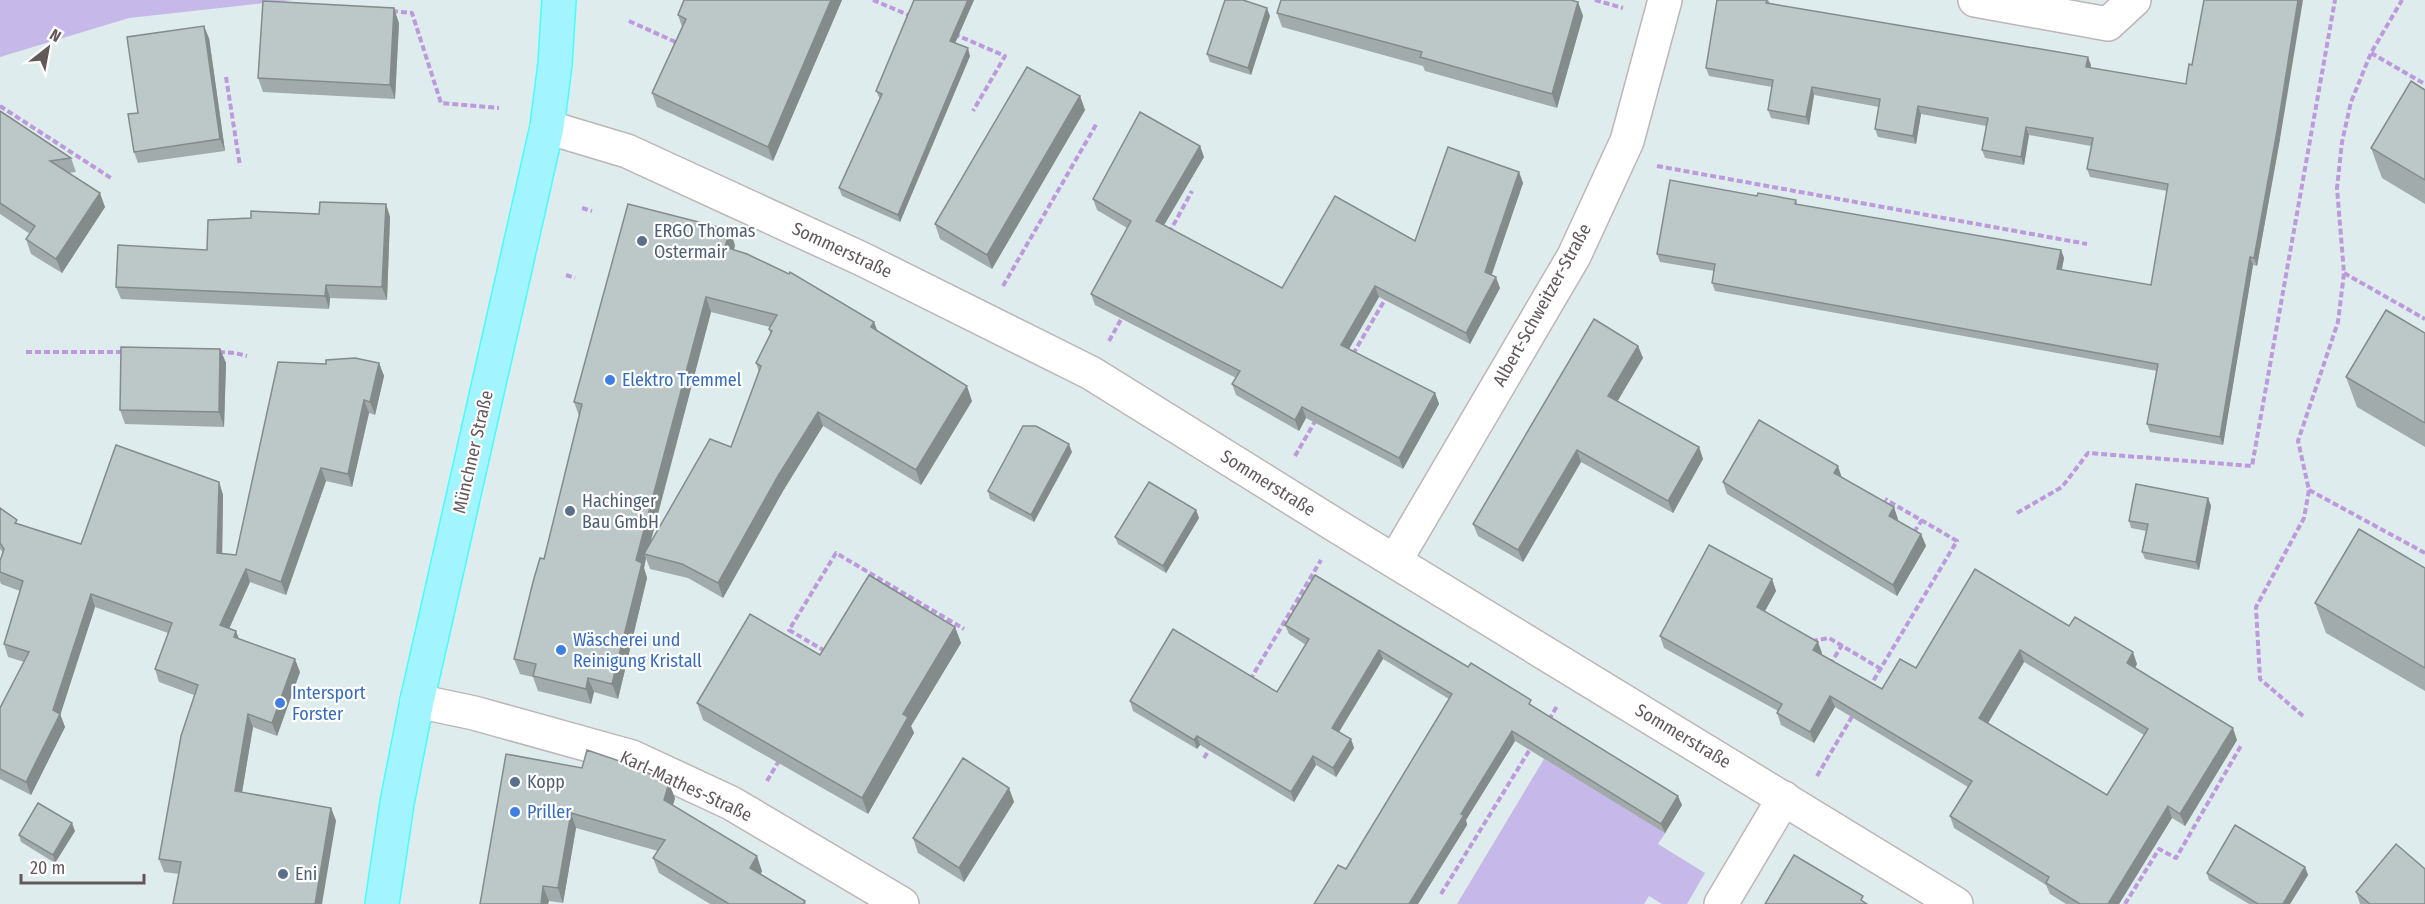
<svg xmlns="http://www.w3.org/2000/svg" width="2425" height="904" font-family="'Fira Sans Condensed',sans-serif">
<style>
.green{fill:#c6b8e8}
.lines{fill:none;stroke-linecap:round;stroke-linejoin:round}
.minor-casing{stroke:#beb5b6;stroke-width:36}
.major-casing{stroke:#46ffff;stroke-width:36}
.path{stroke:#bd9adb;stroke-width:4;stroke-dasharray:6 3;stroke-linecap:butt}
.minor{stroke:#fff;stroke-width:33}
.major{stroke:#a2f4ff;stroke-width:33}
.wall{fill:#a2abab;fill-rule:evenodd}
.shaded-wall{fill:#848b8b}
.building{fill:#bcc7c7;stroke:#848b8b;stroke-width:1.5;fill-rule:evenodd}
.service-dot{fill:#5c6f8a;stroke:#fff;stroke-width:2}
.shop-dot{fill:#3f7fe0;stroke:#fff;stroke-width:2}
.labels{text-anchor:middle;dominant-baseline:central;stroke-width:4.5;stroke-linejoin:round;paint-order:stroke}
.service-label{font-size:18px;fill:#4e5e75;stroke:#fff;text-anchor:start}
.street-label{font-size:18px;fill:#62585a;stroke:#fff}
.shop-label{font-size:18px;fill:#366cbe;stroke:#fff;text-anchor:start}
</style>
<rect width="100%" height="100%" fill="#dfeced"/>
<!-- green -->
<g class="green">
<path d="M0,0h293l-164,18 -129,39z"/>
<path d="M1544,759l122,73 -8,12 47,29 -18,31h-25l-13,-8 -5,8h-187z"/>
</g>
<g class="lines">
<defs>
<g id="minor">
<path d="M1975,0l133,24 26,-24"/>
<path d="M547,127l80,24 235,108 229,114 249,155 616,376"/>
<path d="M1395,561l179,-305 53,-115 38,-141"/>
<path d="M417,701l57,12 158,44 99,46 171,101"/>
<path d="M1721,904l63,-106"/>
</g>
<path id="major" d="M382,904l15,-101 20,-102 130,-574 8,-63 4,-64"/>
</defs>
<!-- minor casing -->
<use href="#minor" class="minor-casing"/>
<!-- major casing -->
<use href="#major" class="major-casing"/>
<!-- path -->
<g class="path">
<path d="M873,0l38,16"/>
<path d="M1595,0l28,8"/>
<path d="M392,11l20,2 29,90 58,5"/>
<path d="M629,21l51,23"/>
<path d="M954,34l51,22 -32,55"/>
<path d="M2371,53l54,31"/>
<path d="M226,77l14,89"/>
<path d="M0,106l111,72"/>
<path d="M1657,166l430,78"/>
<path d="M582,208l10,3"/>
<path d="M1169,233l23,-42"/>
<path d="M2344,273l81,46"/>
<path d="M566,275l9,3"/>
<path d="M1003,286l94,-163"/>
<path d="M1109,341l14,-25"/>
<path d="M26,352h98"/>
<path d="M219,352l16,1 12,3"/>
<path d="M1353,354l34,-58"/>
<path d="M1295,456l22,-38"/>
<path d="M2309,490l116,63"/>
<path d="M2017,513l45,-26 26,-34 164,13 83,-466"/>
<path d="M1914,532l8,-12"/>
<path d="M1812,641l17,-3 52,31"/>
<path d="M825,651l-36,-21 47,-77 128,76"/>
<path d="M1830,665l12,-20"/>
<path d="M1250,680l71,-120"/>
<path d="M1869,688l88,-147 -72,-42"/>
<path d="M2303,716l-43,-37 -4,-72 48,-89 5,-28 -11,-49 40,-119 6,-49 -7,-85 5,-46 9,-40 20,-49 31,-53"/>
<path d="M1549,720l8,-14"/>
<path d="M1204,758l6,-10"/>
<path d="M1817,776l36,-61"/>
<path d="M767,781l13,-22"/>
<path d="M1441,894l91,-148"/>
<path d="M2125,904l34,-55 17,9 66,-114"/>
</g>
<!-- minor -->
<use href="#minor" class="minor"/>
<!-- major -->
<use href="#major" class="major"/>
</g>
<!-- wall -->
<g class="wall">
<path d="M684,0h158l-69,161 -116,-54 -5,-14 30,-66 -4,-12z"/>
<path d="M914,0h60l-19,43 15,13 -70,166 -58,-26 -3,-8 41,-89 -4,-8z"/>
<path d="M1717,0h51l2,3 321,62 -1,3 190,71 -23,127 -4,-1 -30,180 -73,-13 -3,-8 10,-53 -442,-80 -3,-8 2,-12 -54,-9 -3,-8 100,-58 39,4 1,4 264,46 3,8 -2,12 89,15 16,-94 -77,-14 -3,-8 4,-23 -62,-11 -5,30 -39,-7 -3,-8 4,-24 -65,-12 -5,30 -38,-7 -3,-8 4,-22 -65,-12 -5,30 -38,-7 -3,-8 4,-23 -63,-11 -3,-8z"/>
<path d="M1578,2l5,14 -26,92 -132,-37 -2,-5 -141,-39 -5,-14z"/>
<path d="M1270,16l-19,59 -41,-13 -3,-8z"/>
<path d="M399,23l-4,76 -132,-7 -5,-14z"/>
<path d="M209,38l16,113 -87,12 -4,-11 4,-39z"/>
<path d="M2425,90v114l-43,-26 -11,-30z"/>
<path d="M1080,96l5,14 -93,159 -52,-30 -5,-15z"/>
<path d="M0,111l71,47 5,14 -7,1 36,34 -43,66 -31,-19 -5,-15 4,-5 -30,-20z"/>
<path d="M1200,146l4,11 -40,68 118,63 133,-47 104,-69 4,11 -32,92 9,13 -30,56 -91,-47 -30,52 86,44 4,11 -36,65 -97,-51 -7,13 -63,-36 -4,-11 4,-6 -141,-73 -4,-11 36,-66 -30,-18 -4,-11z"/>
<path d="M386,204l4,13 -3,83 -57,-2 -1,11 -208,-10 -5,-12 91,-37 44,-32 68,-4z"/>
<path d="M735,245l-1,5 140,72 3,9 95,70 -51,84 -98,-59 -40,65 -60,107 -35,-20 -38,-9 -4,-11 -2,10 3,10 -29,121 -24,-7 -3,12 -53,-13 -5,-14 -13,-3 -6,-15 30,-100 35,-143 -5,-14zM711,312l59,15 -1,2 1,5 -14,29 3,9 -28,75 -81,98z"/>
<path d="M2425,333v114l-68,-40 -11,-30z"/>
<path d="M1638,346l5,12 -26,43 82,46 4,12 -30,54 -92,-51 -58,100 -45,-26 -5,-12z"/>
<path d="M220,349l6,14 -2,64 -99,-3 -5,-14z"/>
<path d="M379,363l5,13 -9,39 -6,-2 -17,74 -26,-6 -40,114 -36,-13 -21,46 10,11 61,33 -23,64 -24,-9 -11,65 89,16 5,13 -157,53 -15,-2 -5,-13 35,-164 -35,-13 -4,-13 13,-36 -73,-26 -35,107 5,13 -34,68 -31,-16v-71l24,-46 -16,-5 -4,-13 16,-53 -19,-7 -1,-3v-20l3,-8 -3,-4v-41l18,16 63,20 138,-62 4,13 -1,59 14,1 90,-191z"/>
<path d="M1072,452l-38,70 -44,-23 -2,-8z"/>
<path d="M1842,477l56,42 -1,1 24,14 5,12 -29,50 -170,-102 -4,-12z"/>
<path d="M2208,498l3,8 -12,64 -54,-11 -3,-7 4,-21 -15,-3 -2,-7z"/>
<path d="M1196,510l3,8 -33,55 -48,-29 -3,-7z"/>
<path d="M2425,568v123l-99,-58 -11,-30z"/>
<path d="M1315,575l218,132 149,98 -17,28 -150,-92 -49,79 1,5 -49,79h-104l32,-35 103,-170 -66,-40 -44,73 12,7 3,9 -18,29 -20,-12 -22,37 -94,-57 -3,4 -64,-38 -3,-10 147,-9 29,-47 -17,-11 -4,-9z"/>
<path d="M1772,579l4,12 -11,20 57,42 -1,2 61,34 34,-21 153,-42 68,38 -2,4 102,72 -52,86 -13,-8 -53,86h-53l-16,-10 -4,-9 -92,-57 -4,-12 18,-29 -133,-80 -21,36 -33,-18 -4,-12 1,-2 -114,-63 -4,-12zM2024,662l120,73 -37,60 -119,-72z"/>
<path d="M955,627l6,16 -50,83 3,7 -46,81 -165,-94 -6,-17 123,-48z"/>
<path d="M506,754l169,44 -2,7 89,66 -1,3 44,27 1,3h-96l-51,-31 -6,-15 5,-7 -82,-23 -13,75 -14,-2 -1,3h-68z"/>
<path d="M1009,788l5,14 -50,80 -46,-29 -5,-15z"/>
<path d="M75,831l-20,32 -34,-21 -2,-7z"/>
<path d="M2305,867l3,8 -18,29h-41l-40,-24 -2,-7z"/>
<path d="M2356,892l69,12h-65z"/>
</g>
<!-- shaded-wall -->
<g class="shaded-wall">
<path d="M831,0h11l-69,161 -5,-14z"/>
<path d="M968,0h6l-21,48 -3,-7z"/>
<path d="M2298,0h5l-23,139 -23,127 -3,-8z"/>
<path d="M1578,2l5,14 -26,92 -5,-14z"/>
<path d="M394,8l5,15 -4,76 -5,-14z"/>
<path d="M1267,8l3,8 -19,59 -3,-7z"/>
<path d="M204,26l5,12 16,113 -5,-12z"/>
<path d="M968,48l2,8 -70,166 -2,-7z"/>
<path d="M2088,57l3,8 -2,10 -3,-8z"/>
<path d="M1812,87l2,8 -5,30 -3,-8z"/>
<path d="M1080,96l5,14 -93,159 -5,-14z"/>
<path d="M1918,106l3,8 -5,30 -3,-8z"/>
<path d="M2026,127l3,8 -5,30 -3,-8z"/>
<path d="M1200,146l4,11 -44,75 -4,-11z"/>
<path d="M1519,172l4,11 -34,100 -4,-11z"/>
<path d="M100,193l5,14 -43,66 -6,-14z"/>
<path d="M386,204l4,13 -3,83 -5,-13z"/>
<path d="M730,230l5,15 -4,17 -6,-15z"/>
<path d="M2061,250l3,8 -4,19 -3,-8z"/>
<path d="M2250,257l3,8 -30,180 -3,-8z"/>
<path d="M1496,277l4,11 -30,56 -4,-11z"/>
<path d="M326,285l4,13 -1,11 -4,-13z"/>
<path d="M1375,286l4,11 -34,59 -4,-11z"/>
<path d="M706,297l5,15 -64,243 -3,-1 2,4 -2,10 3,10 -29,121 -6,-15 24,-124z"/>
<path d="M874,322l6,15 -9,-10z"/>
<path d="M1638,346l5,12 -30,51 -5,-13z"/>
<path d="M220,349l6,14 -2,64 -5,-15z"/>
<path d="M379,363l5,13 -9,39 -5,-13z"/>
<path d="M967,386l5,15 -51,84 -5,-15z"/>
<path d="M1435,393l4,11 -36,65 -4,-11z"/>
<path d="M364,400l5,13 -17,74 -4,-13z"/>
<path d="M1302,407l4,11 -7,13 -4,-11z"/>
<path d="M818,412l5,14 -40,65 -60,107 -5,-15 60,-107z"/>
<path d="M1069,444l3,8 -38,70 -3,-7z"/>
<path d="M1699,447l4,12 -30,54 -5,-12z"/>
<path d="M1577,450l4,12 -58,100 -5,-12z"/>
<path d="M1838,466l4,12 -8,-5z"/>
<path d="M321,468l5,13 -40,114 -5,-13z"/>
<path d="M219,482l4,13 -1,71 -5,-13z"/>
<path d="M2208,498l3,8 -12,64 -3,-8z"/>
<path d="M1894,507l4,12 -5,8 -4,-11z"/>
<path d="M1196,510l3,8 -33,55 -3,-7z"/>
<path d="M1921,534l5,12 -29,50 -4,-11z"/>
<path d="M246,569l4,13 -25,56 -5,-13z"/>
<path d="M1772,579l4,12 -15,27 -4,-11z"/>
<path d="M91,594l4,13 -35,109v-2l5,13 -34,68 -5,-13 27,-72z"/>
<path d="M955,627l6,16 -50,83 3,7 -46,81 -6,-16 41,-84z"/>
<path d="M236,631l5,13 -7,-7z"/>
<path d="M1818,642l4,11 -4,9 -5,-12z"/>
<path d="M1379,650l4,9 -47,78 -4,-9z"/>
<path d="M2020,650l4,12 -40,68 -5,-12z"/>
<path d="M2133,652l4,12 -6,11 -4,-12z"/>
<path d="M295,659l5,13 -23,64 -5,-13z"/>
<path d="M588,678l6,14 -3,12 -5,-15z"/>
<path d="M1830,696l5,11 -21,36 -4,-11z"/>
<path d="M248,714l5,13 -13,77 -5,-13z"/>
<path d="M2233,728l4,12 -52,86 -5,-12z"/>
<path d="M1512,731l3,10 -49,79 1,5 -49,79h-9l52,-90z"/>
<path d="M1197,736l3,9 -3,4 -3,-9z"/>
<path d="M1351,739l3,9 -18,29 -3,-9z"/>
<path d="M1313,756l3,9 -22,37 -3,-10z"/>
<path d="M669,783l6,15 -5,17 -6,-15z"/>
<path d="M1009,788l5,14 -50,80 -5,-14z"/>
<path d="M1678,796l4,9 -17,28 -4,-9z"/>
<path d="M2168,806l4,12 -53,86h-11z"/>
<path d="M331,808l5,13 -14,83h-7z"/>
<path d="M571,813l5,15 -13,75 -5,-15z"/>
<path d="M72,823l3,8 -20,32 -2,-8z"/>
<path d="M757,856l5,15 -7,12 -5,-15z"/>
<path d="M2305,867l3,8 -18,29h-7z"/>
<path d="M543,886l6,15 -1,3h-7z"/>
</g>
<!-- building -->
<g class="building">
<path d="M684,0h147l-63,147 -116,-54 34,-74 -8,-4z"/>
<path d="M914,0h54l-18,41 18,7 -70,167 -59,-27 43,-94 -6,-3z"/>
<path d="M1225,0h18l24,8 -19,60 -41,-14z"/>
<path d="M1281,0h290l7,2 -26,92 -132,-37 2,-5 -145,-39z"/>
<path d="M1717,0h50l-1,3 322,54 -2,10 100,17 3,-20 3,1 12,-65h94l-21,131 -23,127 -4,-1 -30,180 -73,-13 11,-60 -446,-81 3,-19 -58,-10 13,-74 87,16 1,-3 38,7 -1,4 266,46 -4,19 94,16 17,-101 -81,-15 6,-31 -67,-11 -5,30 -39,-7 6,-32 -70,-12 -5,30 -38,-7 5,-30 -68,-12 -6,30 -38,-7 5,-30 -67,-12z"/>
<path d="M263,1l131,7 -4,77 -132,-7z"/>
<path d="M204,26l16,113 -86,13 -6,-38 10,-1 -11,-76z"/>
<path d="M1027,67l53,29 -93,159 -52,-31z"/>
<path d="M2411,81l14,9v90l-54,-32z"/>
<path d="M0,111l71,47 -21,3 50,32 -44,66 -30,-20 9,-13 -35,-23z"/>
<path d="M1140,112l60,34 -44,75 126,67 53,-92 80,45 33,-94 71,25 -34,100 11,5 -30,56 -91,-47 -34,59 94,48 -36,65 -97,-51 -7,13 -63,-36 8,-13 -149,-77 40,-73 -38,-22z"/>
<path d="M320,202l66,2 -4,83 -56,-2 -1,11 -209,-9 2,-42 89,5 1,-30 43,-2v-7l68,3z"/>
<path d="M628,204l102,26 -5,17 22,7 42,20 1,-2 84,50 -3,5 96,59 -51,84 -98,-58 -40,64 -60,107 -36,-19 -38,-10 66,-115 21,8 30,-81 -5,-3 16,-32 -3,-2 8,-14 -71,-18 -70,263 6,3 -30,121 -24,-6 -2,11 -53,-13 3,-12 -22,-5 19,-77 7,-24 4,1 38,-155 -8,-2z"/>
<path d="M2386,310l39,23v90l-79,-46z"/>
<path d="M1594,319l44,27 -30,50 91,51 -31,54 -91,-51 -59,100 -45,-26z"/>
<path d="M121,347l99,2 -1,63 -99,-2z"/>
<path d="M355,358l24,5 -9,39 -6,-2 -16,74 -27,-6 -40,114 -35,-13 -26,56 16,6 -2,6 61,22 -23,64 -24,-9 -13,77 96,17 -16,96h-142l8,-42 -22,-3 22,-123 17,-51 -43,-16 17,-46 -81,-29 -38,116 7,4 -34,68 -26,-13v-61l29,-56 -25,-8 19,-63 -23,-9v-11l4,-12 -4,-6v-35l17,12 -2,3 66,21 35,-99 103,37 -2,71 19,2 42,-193 48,2v-4z"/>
<path d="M1759,420l79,46 -4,7 60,34 -5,9 32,18 -28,51 -170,-103z"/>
<path d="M1023,426h13l33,18 -38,71 -43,-24z"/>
<path d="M1149,482l47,28 -33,56 -48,-29z"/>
<path d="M2136,484l72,14 -12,64 -54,-10 6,-28 -19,-3z"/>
<path d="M2359,529l66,39v100l-110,-65z"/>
<path d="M1709,545l63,34 -15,28 61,35 -5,8 69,39 18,-30 16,9 59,-99 94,57 6,-9 58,35 -6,11 106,65 -53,86 -12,-8 -60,98h-28l-34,-21 3,-6 -99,-61 22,-35 -142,-85 -20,36 -33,-19 5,-9 -122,-68zM2020,650l128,79 -41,66 -128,-77z"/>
<path d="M869,575l86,52 -52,87 5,3 -46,81 -165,-95 53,-89 70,41z"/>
<path d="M1315,575l153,92 3,-4 60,37 -2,4 149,92 -17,28 -149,-93 -51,83 3,1 -55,89h-95l24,-39 8,4 106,-175 -73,-44 -47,78 19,11 -18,29 -20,-12 -22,36 -94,-56 -3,4 -64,-39 43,-72 104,63 32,-53 -24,-14z"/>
<path d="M587,750l44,15 38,18 -5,17 93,56 -7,12 55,33 -2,3h-74l-76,-46 12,-18 -94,-27 -13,75 -15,-2 -2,18h-61l26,-150 76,14z"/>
<path d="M963,758l46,30 -50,80 -46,-30z"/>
<path d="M38,803l34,20 -19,32 -34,-20z"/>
<path d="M2235,825l70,42 -22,37h-25l-51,-31z"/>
<path d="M2396,844l29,25v35h-55l-14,-12z"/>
<path d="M1794,855l69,41 -2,4 6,4h-102z"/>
</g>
<!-- markers -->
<g class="service-dot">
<circle cx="642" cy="241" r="6"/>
<circle cx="570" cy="511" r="6"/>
<circle cx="515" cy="782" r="6"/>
<circle cx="283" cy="874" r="6"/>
</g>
<g class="shop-dot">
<circle cx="610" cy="380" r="6"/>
<circle cx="561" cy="650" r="6"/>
<circle cx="280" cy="703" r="6"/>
<circle cx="515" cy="812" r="6"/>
</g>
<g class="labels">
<!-- service labels -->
<g class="service-label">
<text x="654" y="231">ERGO Thomas<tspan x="654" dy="21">Ostermair</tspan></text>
<text x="582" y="501">Hachinger<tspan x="582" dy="21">Bau GmbH</tspan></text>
<text x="527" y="782">Kopp</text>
<text x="295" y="874">Eni</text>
</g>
<!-- street labels -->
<g class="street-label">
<text transform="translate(842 250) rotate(25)">Sommerstraße</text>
<text transform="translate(1542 305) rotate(-61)">Albert-Schweitzer-Straße</text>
<text transform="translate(473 452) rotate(-77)">Münchner Straße</text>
<text transform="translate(1268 483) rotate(32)">Sommerstraße</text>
<text transform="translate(1683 736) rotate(31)">Sommerstraße</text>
<text transform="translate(686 786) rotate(25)">Karl-Mathes-Straße</text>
</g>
<!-- shop labels -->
<g class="shop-label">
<text x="622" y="380">Elektro Tremmel</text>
<text x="573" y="640">Wäscherei und<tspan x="573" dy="21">Reinigung Kristall</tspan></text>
<text x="292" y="693">Intersport<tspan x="292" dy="21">Forster</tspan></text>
<text x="527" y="812">Priller</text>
</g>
</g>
<!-- north arrow -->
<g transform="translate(48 48) rotate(31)" stroke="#ffffff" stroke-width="4.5" paint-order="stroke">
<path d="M0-4.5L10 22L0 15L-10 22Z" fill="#62585a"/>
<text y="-9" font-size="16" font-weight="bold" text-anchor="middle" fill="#62585a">N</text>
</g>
<!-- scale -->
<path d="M21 874v9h123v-9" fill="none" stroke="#62585a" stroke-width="3"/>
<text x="30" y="874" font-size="18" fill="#62585a" stroke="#ffffff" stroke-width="4.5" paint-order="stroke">20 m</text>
</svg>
